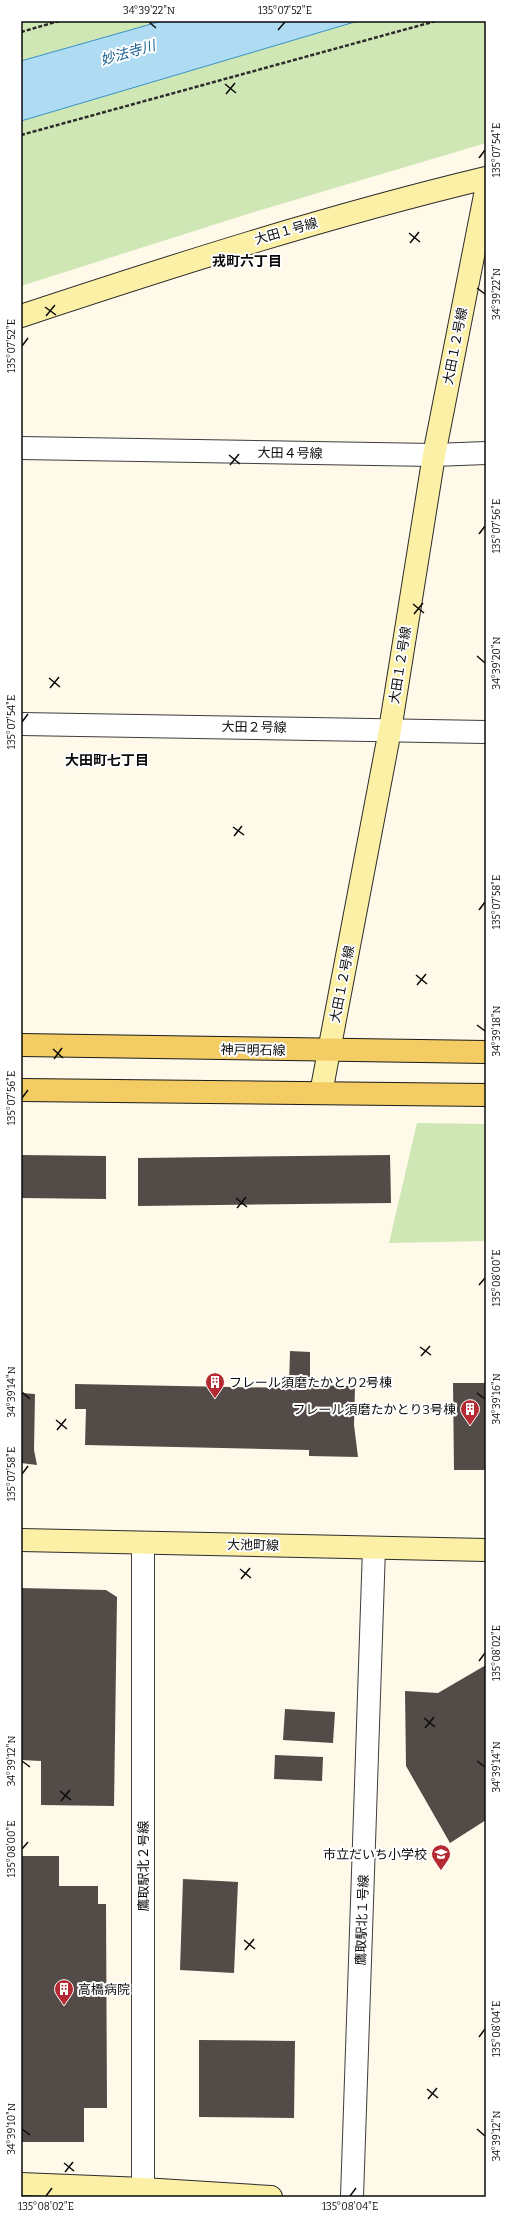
<svg xmlns="http://www.w3.org/2000/svg" width="507" height="2218" font-family="Bitter,'Noto Sans JP',serif">
<style>
.green{fill:#cfe6b5}
.water{fill:#afdbf3;stroke:#3992c7}
.building{fill:#524b47}
.lines{fill:none;stroke-linecap:round;stroke-linejoin:round}
.street-casing{stroke:#3d3d3d;stroke-width:24}
.secondary-casing{stroke:#2c2c2c;stroke-width:24}
.primary-casing{stroke:#1b1b1b;stroke-width:24}
.path{stroke:#2c2c2c;stroke-width:2.5;stroke-dasharray:4 2;stroke-linecap:butt}
.street{stroke:#fff;stroke-width:22}
.secondary{stroke:#fcf0a6;stroke-width:22}
.primary{stroke:#f3cd63;stroke-width:22}
.ticks{fill:none;stroke:#0a0a0a;stroke-width:1.5}
.labels{text-anchor:middle;dominant-baseline:central;stroke-width:4;stroke-linejoin:round;paint-order:stroke}
.street-label{font-size:13px;fill:#0a0a0a;stroke:#fff}
.poi-label{font-size:13px;fill:#0a0a0a;stroke:#fff;text-anchor:start}
.water-label{font-size:14px;font-style:italic;fill:#1a6296;stroke:#fff}
.neighbourhood-label{font-size:14px;font-weight:bold;fill:#0a0a0a;stroke:#fff}
.neatline{fill:none;stroke:#0a0a0a;stroke-width:1.5}
.ticks-label{font-size:10px;text-anchor:middle;fill:#0a0a0a}
</style>
<rect width="100%" height="100%" fill="#fef9e8"/>
<!-- green -->
<g class="green">
<path d="M21,21h465v122l-232,69 -233,74z"/>
<path d="M417,1123l69,1v117l-97,2z"/>
</g>
<!-- water -->
<path class="water" d="M162,21h196l-337,100v-60z"/>
<!-- building -->
<g class="building">
<path d="M21,1155l85,1v43l-85,-1z"/>
<path d="M390,1155l1,48 -253,3v-48z"/>
<path d="M290,1351l20,1v33l45,1 -1,39 4,32 -49,-1v-6l-224,-5 1,-36h-11v-25l214,4z"/>
<path d="M453,1383h33v87h-32z"/>
<path d="M21,1393l14,1 -1,56 3,15 -16,-2z"/>
<path d="M21,1588l85,2 11,7 -3,209 -73,-1v-44l-20,-1z"/>
<path d="M486,1665v155l-36,23 -44,-77 -1,-75 33,2z"/>
<path d="M285,1709l50,3 -2,31 -50,-3z"/>
<path d="M275,1755l48,2 -1,24 -48,-2z"/>
<path d="M21,1856h38v30h39v18h8l1,204h-23v34h-63z"/>
<path d="M183,1879l55,3 -4,91 -54,-3z"/>
<path d="M199,2040l96,1 -1,77 -95,-1z"/>
</g>
<g class="lines">
<defs>
<g id="street">
<path d="M21,448l413,7 52,-2"/>
<path d="M21,724l465,8"/>
<path d="M143,2189v-646"/>
<path d="M352,2197l22,-649"/>
</g>
<g id="secondary">
<path d="M21,316c154,-51 307,-100 465,-138"/>
<path d="M321,1093l69,-363 44,-275 52,-265"/>
<path d="M21,1540l465,10"/>
<path d="M21,2184l122,5 128,8"/>
</g>
<g id="primary">
<path d="M21,1045l465,7"/>
<path d="M21,1090l465,5"/>
</g>
</defs>
<!-- street casing -->
<use href="#street" class="street-casing"/>
<!-- secondary casing -->
<use href="#secondary" class="secondary-casing"/>
<!-- primary casing -->
<use href="#primary" class="primary-casing"/>
<!-- path -->
<g class="path">
<path d="M21,32l38,-11"/>
<path d="M21,135l415,-114"/>
</g>
<!-- street -->
<use href="#street" class="street"/>
<!-- secondary -->
<use href="#secondary" class="secondary"/>
<!-- primary -->
<use href="#primary" class="primary"/>
</g>
<!-- ticks -->
<path class="ticks" d="M149,22l7,6M278,30l7,-8M225,84l11,9M226,94l9,-11M479,158l6,-8M409,233l11,9M410,243l9,-11M477,288l8,6M45,307l11,8M46,316l9,-11M22,346l6,-8M229,455l11,9M230,465l9,-11M479,534l6,-8M413,604l11,9M414,614l9,-11M477,656l8,7M49,678l11,9M50,688l9,-11M22,722l6,-8M233,827l11,8M234,836l8,-10M479,910l6,-8M416,975l11,9M417,985l9,-11M477,1025l8,6M53,1049l10,9M54,1059l8,-11M22,1098l6,-8M236,1198l11,9M237,1208l9,-11M479,1285l6,-7M420,1347l11,8M421,1356l9,-10M22,1392l8,7M477,1393l8,6M56,1420l11,9M57,1430l9,-11M22,1474l6,-8M240,1569l11,9M241,1579l9,-11M479,1661l6,-8M424,1718l11,9M425,1728l9,-11M22,1761l8,6M477,1761l8,6M60,1791l11,9M61,1801l9,-11M22,1849l6,-7M244,1940l11,9M245,1950l9,-11M479,2037l6,-8M427,2089l11,9M428,2099l9,-11M22,2129l8,6M477,2129l8,7M64,2163l10,8M65,2172l8,-10M46,2196l6,-8M350,2196l6,-8"/>
<!-- icons -->
<defs>
<symbol id="building-pin" viewBox="-11 -11 22 30"><path d="M0 17L-7.5 6A9.5 9.5 0 1 1 7.5 6Z" fill="#b42932" stroke="#fff"/><path d="M-4-6H4V6H1V3H-1V6H-4ZM-2.5-4.3h1.7v1.8h-1.7ZM.8-4.3h1.7v1.8H.8ZM-2.5-1h1.7V.8h-1.7ZM.8-1h1.7V.8H.8Z" fill="#fff"/></symbol>
<symbol id="school-pin" viewBox="-11 -11 22 30"><path d="M0 17L-7.5 6A9.5 9.5 0 1 1 7.5 6Z" fill="#b42932" stroke="#fff"/><path d="M0-5L7-2L0 1L-7-2ZM-4 1L0 2.5L4 1V4Q0 6-4 4Z" fill="#fff"/></symbol>
</defs>
<g fill-rule="evenodd">
<use href="#building-pin" x="204" y="1371" width="22" height="30"/>
<use href="#building-pin" x="459" y="1398" width="22" height="30"/>
<use href="#school-pin" x="430" y="1843" width="22" height="30"/>
<use href="#building-pin" x="53" y="1978" width="22" height="30"/>
</g>
<g class="labels">
<!-- street labels -->
<g class="street-label">
<text transform="translate(286 231) rotate(-16)">大田１号線</text>
<text transform="translate(455 346) rotate(-79)">大田１２号線</text>
<text transform="translate(290 453) rotate(1)">大田４号線</text>
<text transform="translate(400 665) rotate(-81)">大田１２号線</text>
<text transform="translate(254 727) rotate(1)">大田２号線</text>
<text transform="translate(342 984) rotate(-79)">大田１２号線</text>
<text transform="translate(253 1050) rotate(1)">神戸明石線</text>
<text transform="translate(253 1545) rotate(1)">大池町線</text>
<text transform="translate(143 1866) rotate(-90)">鷹取駅北２号線</text>
<text transform="translate(362 1920) rotate(-88)">鷹取駅北１号線</text>
</g>
<!-- poi labels -->
<g class="poi-label">
<text x="229" y="1382">フレール須磨たかとり2号棟</text>
<text x="456" y="1409" text-anchor="end">フレール須磨たかとり3号棟</text>
<text x="427" y="1854" text-anchor="end">市立だいち小学校</text>
<text x="78" y="1989">高橋病院</text>
</g>
<!-- water labels -->
<g class="water-label">
<text transform="translate(128 53) rotate(-16)">妙法寺川</text>
</g>
<!-- neighbourhood labels -->
<g class="neighbourhood-label">
<text x="247" y="261">戎町六丁目</text>
<text x="107" y="760">大田町七丁目</text>
</g>
</g>
<!-- border -->
<rect width="507" height="2218" fill="none" stroke="#ffffff" stroke-width="44"/>
<rect x="22" y="22" width="463" height="2174" class="neatline"/>
<g class="ticks-label">
<text x="149" y="14">34°39'22"N</text>
<text x="285" y="14">135°07'52"E</text>
<text transform="translate(496 150) rotate(-90)" y="4">135°07'54"E</text>
<text transform="translate(496 294) rotate(-90)" y="4">34°39'22"N</text>
<text transform="translate(11 346) rotate(-90)" y="4">135°07'52"E</text>
<text transform="translate(496 526) rotate(-90)" y="4">135°07'56"E</text>
<text transform="translate(496 663) rotate(-90)" y="4">34°39'20"N</text>
<text transform="translate(11 722) rotate(-90)" y="4">135°07'54"E</text>
<text transform="translate(496 902) rotate(-90)" y="4">135°07'58"E</text>
<text transform="translate(496 1031) rotate(-90)" y="4">34°39'18"N</text>
<text transform="translate(11 1098) rotate(-90)" y="4">135°07'56"E</text>
<text transform="translate(496 1278) rotate(-90)" y="4">135°08'00"E</text>
<text transform="translate(11 1392) rotate(-90)" y="4">34°39'14"N</text>
<text transform="translate(496 1399) rotate(-90)" y="4">34°39'16"N</text>
<text transform="translate(11 1474) rotate(-90)" y="4">135°07'58"E</text>
<text transform="translate(496 1653) rotate(-90)" y="4">135°08'02"E</text>
<text transform="translate(11 1761) rotate(-90)" y="4">34°39'12"N</text>
<text transform="translate(496 1767) rotate(-90)" y="4">34°39'14"N</text>
<text transform="translate(11 1849) rotate(-90)" y="4">135°08'00"E</text>
<text transform="translate(496 2029) rotate(-90)" y="4">135°08'04"E</text>
<text transform="translate(11 2129) rotate(-90)" y="4">34°39'10"N</text>
<text transform="translate(496 2136) rotate(-90)" y="4">34°39'12"N</text>
<text x="46" y="2210">135°08'02"E</text>
<text x="350" y="2210">135°08'04"E</text>
</g>
</svg>
